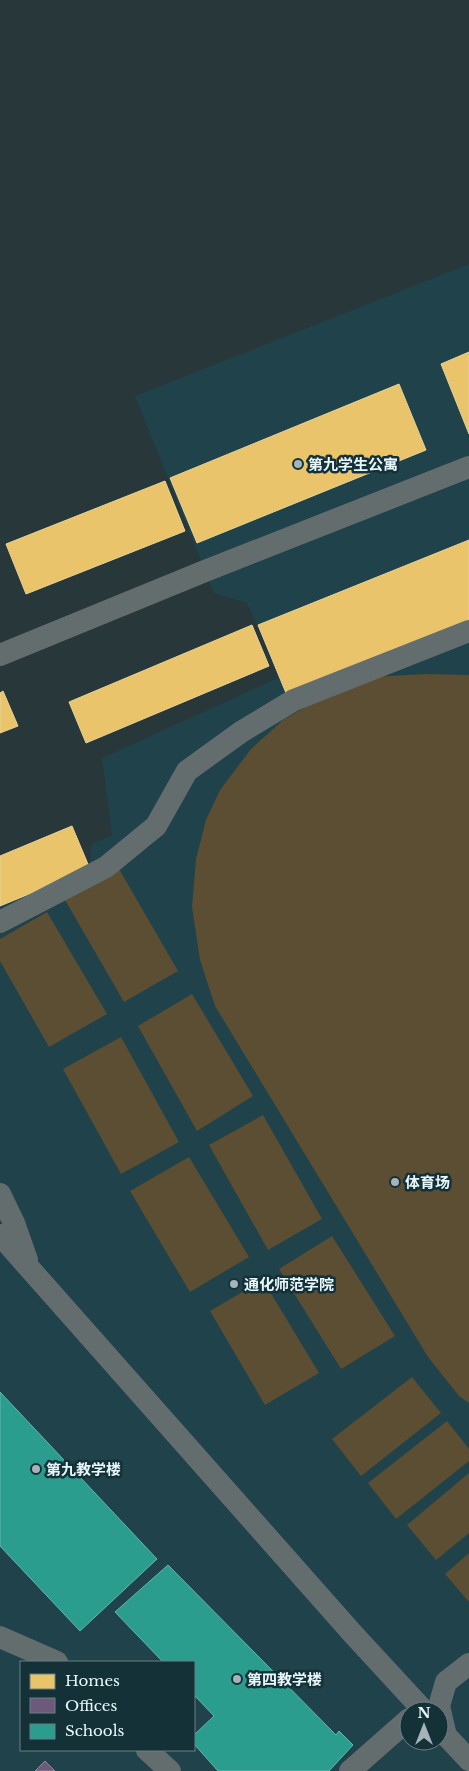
<svg xmlns="http://www.w3.org/2000/svg" width="469" height="1771" font-family="'Libre Baskerville','Noto Sans SC',serif">
<style>
.built{fill:#20424b;fill-rule:evenodd}
.green{fill:#5b4e32}
.homes{fill:#e9c46a;stroke:#e8d396}
.offices{fill:#6d597a;stroke:#9288a1}
.schools{fill:#2a9d8f;stroke:#63b8b0}
.lines{fill:none;stroke-linecap:round;stroke-linejoin:round}
.street{stroke:#646d6e;stroke-width:22}
.poi-dot{fill:#a4b4b8;stroke:#153138;stroke-width:2}
.labels{text-anchor:middle;dominant-baseline:central;stroke-width:5;stroke-linejoin:round;paint-order:stroke}
.poi-label{font-size:15px;font-weight:bold;fill:#e7f7fc;stroke:#153138;text-anchor:start}
</style>
<rect width="100%" height="100%" fill="#28373a"/>
<!-- built -->
<path class="built" d="M469,264v1507h-469v-865l90,-37 1,-25 21,-9 -10,-77 178,-81 -33,-74 -33,-10 -79,-197zM21,1662h173v88h-173zM409,1711h30v30h-30z"/>
<!-- green -->
<g class="green">
<path d="M425,674l44,1v728l-10,-7 -31,-39 -213,-351 -15,-46 -8,-53 4,-48 10,-39 14,-30 31,-41 32,-29 41,-24 48,-19z"/>
<path d="M119,869l59,102 -54,31 -59,-102z"/>
<path d="M47,912l60,102 -58,33 -49,-86v-22z"/>
<path d="M192,994l61,102 -56,35 -59,-105z"/>
<path d="M121,1037l58,105 -58,32 -58,-105z"/>
<path d="M263,1115l59,104 -54,31 -59,-105z"/>
<path d="M189,1157l60,100 -59,35 -60,-101z"/>
<path d="M332,1236l63,100 -54,33 -62,-100z"/>
<path d="M263,1280l56,93 -54,32 -55,-94z"/>
<path d="M412,1377l29,36 -80,63 -29,-37z"/>
<path d="M447,1421l22,28v12l-73,58 -28,-36z"/>
<path d="M469,1473v60l-33,27 -29,-35z"/>
<path d="M469,1553v49l-24,-28z"/>
</g>
<!-- homes -->
<g class="homes">
<path d="M469,352v82l-28,-70z"/>
<path d="M399,384l27,66 -229,93 -27,-65z"/>
<path d="M165,481l20,50 -159,63 -20,-50z"/>
<path d="M469,540v80l-183,73 -28,-68z"/>
<path d="M252,625l17,41 -183,77 -17,-41z"/>
<path d="M3,691l15,35 -18,7v-40z"/>
<path d="M72,826l18,43 -90,37v-50z"/>
</g>
<!-- offices -->
<path class="offices" d="M45,1761l10,10h-20z"/>
<!-- schools -->
<g class="schools">
<path d="M0,1392l157,167 -77,72 -80,-85z"/>
<path d="M168,1565l168,170 3,-4 14,14 -24,26h-111l-24,-27v-9l20,-19 -20,-21v-33h-31l-48,-50z"/>
</g>
<g class="lines">
<!-- street -->
<g class="street">
<path d="M0,655l205,-84 264,-104"/>
<path d="M0,922l106,-55 50,-41 31,-55 54,-39 53,-32 175,-69"/>
<path d="M0,1194l14,29 13,37"/>
<path d="M0,1235l353,399 71,77"/>
<path d="M0,1637l57,25"/>
<path d="M439,1728l30,32"/>
<path d="M446,1736l-7,-30 7,-24 23,-18"/>
<path d="M147,1750l23,21"/>
<path d="M350,1771l59,-52"/>
</g>
</g>
<!-- markers -->
<g class="poi-dot">
<circle cx="298" cy="464" r="5"/>
<circle cx="395" cy="1182" r="5"/>
<circle cx="234" cy="1284" r="5"/>
<circle cx="36" cy="1469" r="5"/>
<circle cx="237" cy="1679" r="5"/>
</g>
<g class="labels">
<!-- poi labels -->
<g class="poi-label">
<text x="308" y="464">第九学生公寓</text>
<text x="405" y="1182">体育场</text>
<text x="244" y="1284">通化师范学院</text>
<text x="46" y="1469">第九教学楼</text>
<text x="247" y="1679">第四教学楼</text>
</g>
</g>
<!-- legend -->
<rect x="20" y="1661" width="175" height="90" fill="#153138" stroke="#698086"/>
<rect x="30" y="1674" width="25" height="15" fill="#e9c46a" stroke="#698086"/>
<text x="65" y="1686" font-size="15" fill="#e7f7fc">Homes</text>
<rect x="30" y="1698" width="25" height="15" fill="#6d597a" stroke="#698086"/>
<text x="65" y="1711" font-size="15" fill="#e7f7fc">Offices</text>
<rect x="30" y="1724" width="25" height="15" fill="#2a9d8f" stroke="#698086"/>
<text x="65" y="1736" font-size="15" fill="#e7f7fc">Schools</text>
<!-- north arrow -->
<g transform="translate(424 1726)"><circle r="24" fill="#153138" stroke="#698086"/>
<path d="M0-4L9 19L0 12L-9 19Z" fill="#a4b4b8"/>
<text y="-8" font-size="14" font-weight="bold" text-anchor="middle" fill="#e7f7fc">N</text>
</g>
</svg>
